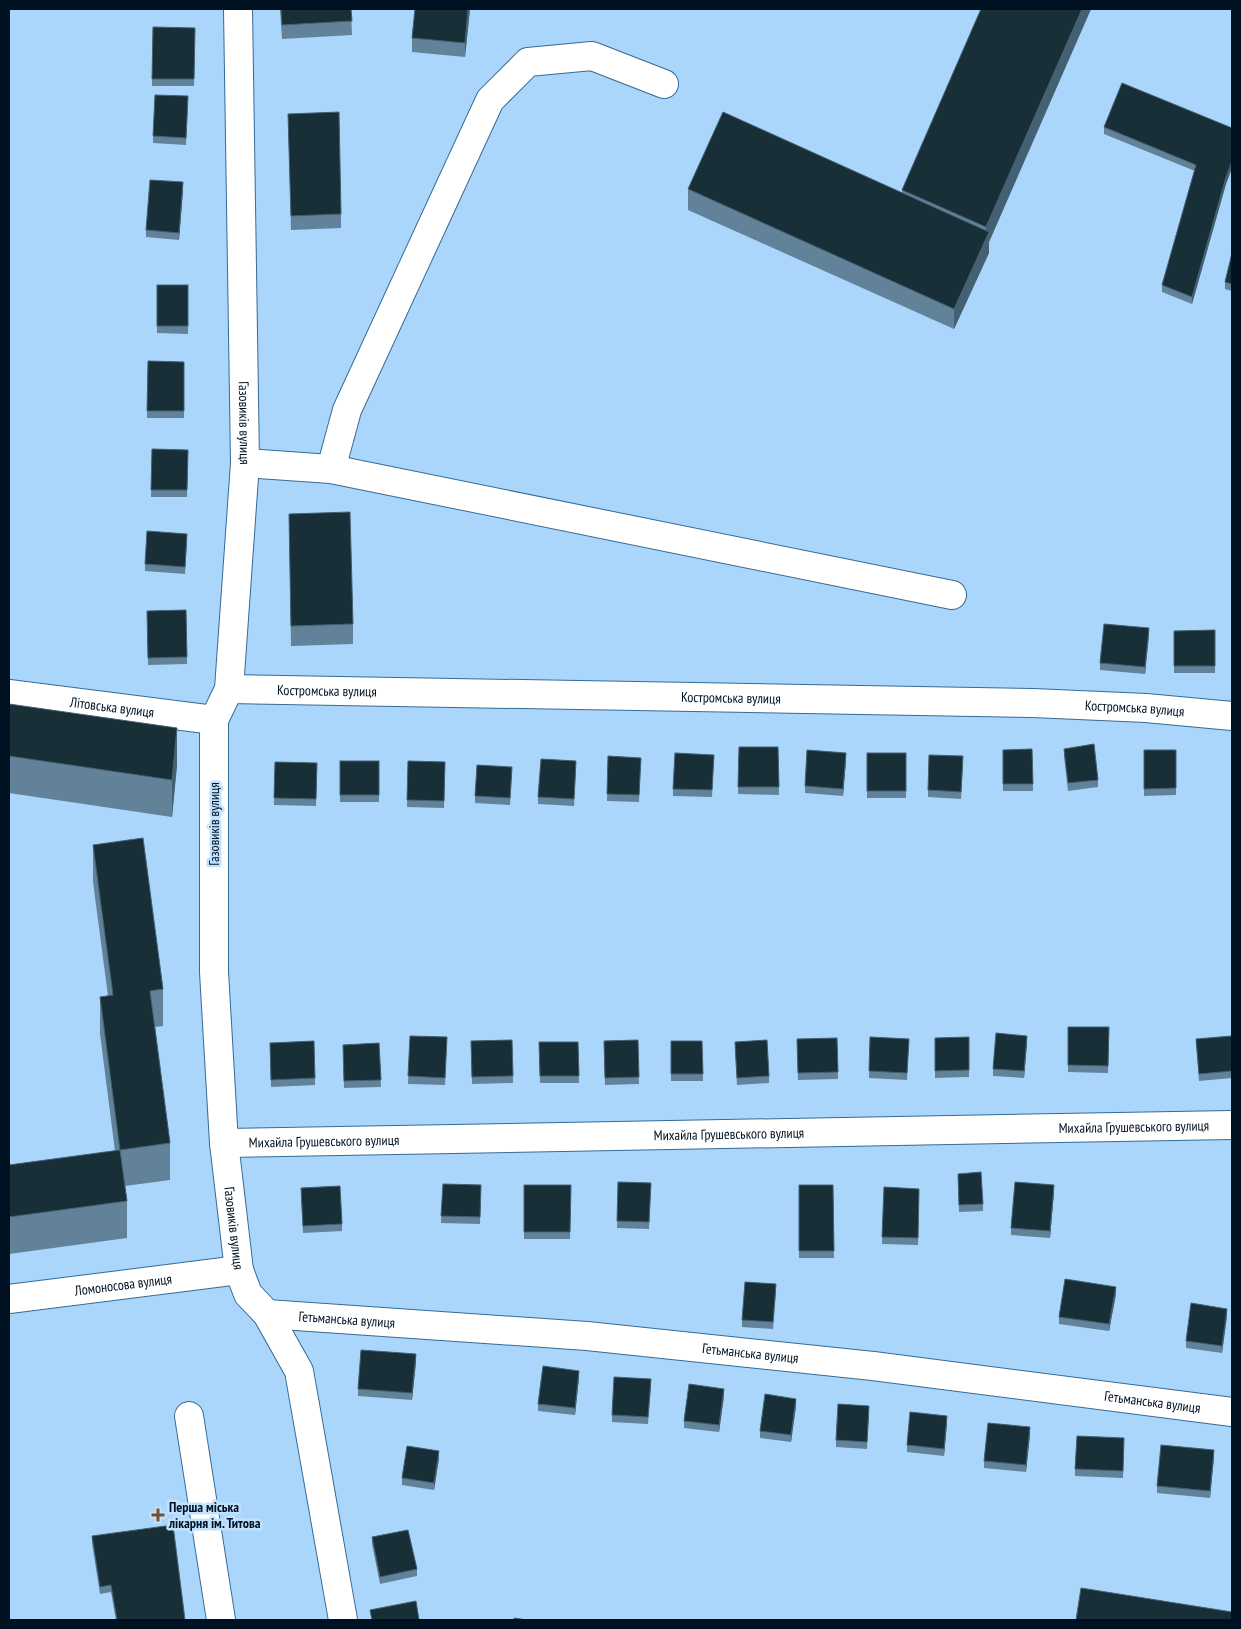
<svg xmlns="http://www.w3.org/2000/svg" width="1241" height="1629" font-family="'PT Sans Narrow',sans-serif">
<style>
.lines{fill:none;stroke-linecap:round;stroke-linejoin:round}
.minor-casing{stroke:#366b94;stroke-width:30}
.minor{stroke:#fff;stroke-width:28}
.wall{fill:#62829a}
.shaded-wall{fill:#446173}
.building{fill:#182f38;stroke:#446173}
.poi-dot{fill:#75512b;stroke:#c1e2fe;stroke-width:2}
.labels{text-anchor:middle;dominant-baseline:central;stroke-width:5;stroke-linejoin:round;paint-order:stroke}
.street-label{font-size:14px;fill:#001121;stroke:#c1e2fe}
.poi-label{font-size:14px;font-weight:bold;fill:#001121;stroke:#c1e2fe;text-anchor:start}
</style>
<rect width="100%" height="100%" fill="#abd6fc"/>
<g class="lines">
<defs>
<g id="minor">
<path id="s1" d="M238,9l7,454 -16,226 -15,31v252l10,171 15,127 9,24 19,20 32,57 44,249"/>
<path d="M245,463l86,6 621,126"/>
<path d="M331,469l16,-59 143,-310 38,-38 64,-6 72,28"/>
<path id="s2" d="M229,689l804,14 113,5 86,8"/>
<path id="s3" d="M9,694l205,26"/>
<path id="s4" d="M224,1143l1008,-18"/>
<path id="s5" d="M9,1299l230,-29"/>
<path id="s6" d="M267,1314l320,22 286,30 359,46"/>
<path d="M189,1416l32,204"/>
</g>
</defs>
<!-- minor casing -->
<use href="#minor" class="minor-casing"/>
<!-- minor -->
<use href="#minor" class="minor"/>
</g>
<!-- wall -->
<g class="wall">
<path d="M280,9h71l1,26 -70,4z"/>
<path d="M415,9h55l-5,48 -53,-5v-14z"/>
<path d="M981,9h110l-102,233v11l-35,76 -266,-119v-21l214,4v-3z"/>
<path d="M153,27l42,1 -1,58h-42z"/>
<path d="M188,103l-2,42 -33,-2v-7z"/>
<path d="M288,114l53,100v14l-50,2z"/>
<path d="M1104,127l128,1v40l-6,16 -34,120 -30,-12v-7l33,-114 -91,-37z"/>
<path d="M183,190l-4,50 -33,-3v-7z"/>
<path d="M1232,253v38l-7,-2v-7z"/>
<path d="M157,285h31v49l-31,-1z"/>
<path d="M148,361l36,1v56h-37z"/>
<path d="M152,449l36,1 -1,47h-36z"/>
<path d="M289,514l64,110v20l-62,2z"/>
<path d="M187,541l-2,33 -40,-3v-7z"/>
<path d="M186,610l1,54 -39,1 -1,-54z"/>
<path d="M1215,630v43h-41v-42z"/>
<path d="M1149,635l-4,39 -45,-4v-7z"/>
<path d="M9,704l168,61 -5,52 -163,-24z"/>
<path d="M739,747h39l1,48 -41,-1z"/>
<path d="M1032,749l1,42h-30v-41z"/>
<path d="M1064,749l34,31v7l-30,4 -4,-35z"/>
<path d="M1144,750h32v45l-32,1z"/>
<rect x="867" y="753" width="39" height="45"/>
<path d="M714,755l-2,42 -39,-1v-7z"/>
<path d="M608,756l33,2 -2,44 -32,-1z"/>
<path d="M846,760l-3,36 -38,-3v-7z"/>
<rect x="340" y="761" width="39" height="41"/>
<path d="M408,761l37,1 -1,46 -37,-1z"/>
<path d="M275,762l42,1 -1,43 -42,-1z"/>
<path d="M963,764l-2,35 -33,-2v-7z"/>
<path d="M576,768l-2,38 -36,-2v-7z"/>
<path d="M512,774l-2,31 -35,-2v-7z"/>
<path d="M93,845l70,144v37l-8,1 15,116v37l-45,6 2,15v37l-118,16v-89l106,-14 -15,-117v-37l8,-1 -15,-114z"/>
<path d="M1068,1027h41l-1,46 -40,-1z"/>
<path d="M410,1036l37,1 -2,48 -37,-1z"/>
<path d="M1232,1036v42l-33,3 -3,-42z"/>
<path d="M870,1037l39,2 -2,41 -38,-2z"/>
<path d="M969,1037v40l-34,1v-40z"/>
<path d="M837,1038l1,41 -40,1 -1,-41z"/>
<path d="M512,1040l1,43 -41,1 -1,-43z"/>
<path d="M638,1040l1,44 -34,1 -1,-44z"/>
<path d="M671,1041h31l1,40h-32z"/>
<path d="M539,1042h39l1,41h-39z"/>
<path d="M270,1043l45,35v7l-44,2z"/>
<path d="M379,1043l2,44 -37,1 -1,-43z"/>
<path d="M1027,1043l-3,35 -31,-2v-7z"/>
<path d="M735,1049l34,27v7l-32,2z"/>
<path d="M958,1174l25,30v7l-24,1z"/>
<path d="M618,1182l33,1 -2,46 -32,-1z"/>
<path d="M443,1184l38,1 -1,39 -39,-1z"/>
<path d="M524,1185h47l-1,54h-46z"/>
<path d="M799,1185h34l1,73h-35z"/>
<path d="M884,1187l35,2 -1,56 -36,-1z"/>
<path d="M1054,1192l-4,46 -39,-3v-7z"/>
<path d="M301,1195l41,29v7l-39,2z"/>
<path d="M776,1291l-3,38 -31,-2v-7z"/>
<path d="M1116,1294l-7,37 -50,-7v-7z"/>
<path d="M1227,1316l-5,37 -36,-5v-7z"/>
<path d="M416,1362l-4,38 -54,-4v-7z"/>
<path d="M579,1378l-4,37 -37,-4v-7z"/>
<path d="M651,1386l-3,38 -36,-2v-7z"/>
<path d="M724,1396l-5,36 -35,-4v-7z"/>
<path d="M796,1406l-5,36 -31,-4v-7z"/>
<path d="M869,1413l-2,36 -31,-2v-7z"/>
<path d="M947,1423l-3,33 -37,-4v-7z"/>
<path d="M1030,1434l-4,38 -42,-4v-7z"/>
<path d="M1124,1445l-1,33 -48,-2v-7z"/>
<path d="M1214,1457l-4,41 -53,-5v-7z"/>
<path d="M439,1458l-5,32 -32,-5v-7z"/>
<path d="M92,1536l93,84h-69l-5,-28 -11,2 -8,-51z"/>
<path d="M372,1537l45,32v7l-37,8 -8,-40z"/>
</g>
<!-- shaded-wall -->
<g class="shaded-wall">
<path d="M468,9h2l-5,48v-14z"/>
<path d="M1082,9h9l-102,233v11l-35,76v-20l32,-72v-10z"/>
<path d="M1232,161v7l-6,16 -34,120v-7l34,-120z"/>
<path d="M183,182v8l-4,50v-7z"/>
<path d="M1149,628v7l-4,39v-7z"/>
<path d="M177,728v37l-5,52v-37z"/>
<path d="M846,753v7l-3,36v-7z"/>
<path d="M1027,1036v7l-3,35v-7z"/>
<path d="M1054,1185v7l-4,46v-7z"/>
<path d="M1116,1287v7l-7,37v-7z"/>
<path d="M1227,1309v7l-5,37v-7z"/>
<path d="M416,1354v8l-4,38v-7z"/>
<path d="M579,1371v7l-4,37v-7z"/>
<path d="M724,1389v7l-5,36v-7z"/>
<path d="M796,1399v7l-5,36v-7z"/>
<path d="M947,1416v7l-3,33v-7z"/>
<path d="M1030,1427v7l-4,38v-7z"/>
<path d="M1214,1450v7l-4,41v-7z"/>
<path d="M439,1451v7l-5,32v-7z"/>
</g>
<!-- building -->
<g class="building">
<path d="M281,9h70l1,12 -70,4z"/>
<path d="M415,9h53l-3,34 -53,-5z"/>
<path d="M981,9h101l-96,218 -84,-37z"/>
<path d="M153,27l42,1 -1,51h-42z"/>
<path d="M1122,83l110,45v33l-6,16 -34,120 -30,-12 34,-120 -92,-38z"/>
<path d="M155,95l33,1 -2,42 -33,-2z"/>
<path d="M339,112l2,102 -50,2 -3,-102z"/>
<path d="M723,112l266,120 -35,77 -266,-120z"/>
<path d="M150,180l33,2 -4,51 -33,-3z"/>
<path d="M1232,253v31l-7,-2z"/>
<rect x="157" y="285" width="31" height="41"/>
<path d="M148,361l36,1v49h-37z"/>
<path d="M152,449l36,1 -1,40h-36z"/>
<path d="M350,512l3,112 -62,2 -2,-112z"/>
<path d="M147,531l40,3 -2,33 -40,-3z"/>
<path d="M186,610l1,47 -39,1 -1,-47z"/>
<path d="M1104,624l45,4 -4,39 -45,-4z"/>
<path d="M1215,630v36h-41v-35z"/>
<path d="M9,704l168,24 -5,52 -163,-24z"/>
<path d="M1094,744l4,36 -30,3 -4,-34z"/>
<path d="M739,747h39l1,40h-41z"/>
<path d="M1032,749l1,35h-30v-34z"/>
<path d="M807,750l39,3 -3,36 -38,-3z"/>
<path d="M1144,750h32v38l-32,1z"/>
<path d="M675,753l39,2 -2,35 -39,-1z"/>
<rect x="867" y="753" width="39" height="38"/>
<path d="M929,755l34,1 -2,36 -33,-2z"/>
<path d="M608,756l33,2 -2,37 -32,-1z"/>
<path d="M541,759l35,2 -2,38 -36,-2z"/>
<rect x="340" y="761" width="39" height="34"/>
<path d="M408,761l37,1 -1,39 -37,-1z"/>
<path d="M275,762l42,1 -1,36 -42,-1z"/>
<path d="M477,765l35,2 -2,31 -35,-2z"/>
<path d="M143,838l20,151 -13,2 20,152 -50,7 -20,-153 13,-2 -20,-150z"/>
<path d="M1068,1027h41l-1,39 -40,-1z"/>
<path d="M996,1033l31,3 -3,35 -31,-2z"/>
<path d="M410,1036l37,1 -2,41 -37,-2z"/>
<path d="M1232,1036v35l-33,3 -3,-35z"/>
<path d="M870,1037l39,2 -2,34 -38,-2z"/>
<path d="M969,1037v33l-34,1v-33z"/>
<path d="M837,1038l1,34 -40,1 -1,-34z"/>
<path d="M512,1040l1,36 -41,1 -1,-36z"/>
<path d="M638,1040l1,37 -34,1 -1,-37z"/>
<path d="M767,1040l2,36 -32,2 -2,-36z"/>
<path d="M314,1041l1,37 -44,2 -1,-37z"/>
<path d="M671,1041h31l1,33h-32z"/>
<path d="M539,1042h39l1,34h-39z"/>
<path d="M379,1043l2,37 -37,1 -1,-36z"/>
<path d="M120,1150l7,51 -118,16v-52z"/>
<path d="M981,1172l2,32 -24,1 -1,-31z"/>
<path d="M618,1182l33,1 -2,39 -32,-1z"/>
<path d="M1015,1182l39,3 -4,46 -39,-3z"/>
<path d="M443,1184l38,1 -1,32 -39,-1z"/>
<path d="M524,1185h47l-1,47h-46z"/>
<path d="M799,1185h34l1,66h-35z"/>
<path d="M340,1186l2,38 -39,2 -2,-38z"/>
<path d="M884,1187l35,2 -1,49 -36,-1z"/>
<path d="M1065,1279l51,8 -7,37 -50,-7z"/>
<path d="M745,1282l31,2 -3,38 -31,-2z"/>
<path d="M1191,1303l36,6 -5,37 -36,-5z"/>
<path d="M361,1350l55,4 -4,39 -54,-4z"/>
<path d="M543,1366l36,5 -4,37 -37,-4z"/>
<path d="M614,1377l37,2 -3,38 -36,-2z"/>
<path d="M689,1384l35,5 -5,36 -35,-4z"/>
<path d="M765,1394l31,5 -5,36 -31,-4z"/>
<path d="M838,1404l31,2 -2,36 -31,-2z"/>
<path d="M910,1412l37,4 -3,33 -37,-4z"/>
<path d="M988,1423l42,4 -4,38 -42,-4z"/>
<path d="M1077,1436l47,2 -1,33 -48,-2z"/>
<path d="M1161,1445l53,5 -4,41 -53,-5z"/>
<path d="M407,1446l32,5 -5,32 -32,-5z"/>
<path d="M173,1525l12,95h-68l-6,-35 -11,2 -8,-51z"/>
<path d="M408,1530l9,39 -37,8 -8,-40z"/>
<path d="M1081,1588l151,24v8h-156z"/>
<path d="M416,1601l3,19h-47l-2,-10z"/>
<path d="M514,1618l13,2h-13z"/>
</g>
<!-- markers -->
<path class="poi-dot" d="M155.5 1507.5h5v5h5v5h-5v5h-5v-5h-5v-5h5z"/>
<g class="labels">
<!-- street labels -->
<g class="street-label">
<text stroke="none"><textPath href="#s1" startOffset="414">Газовиків вулиця</textPath></text>
<text stroke="none"><textPath href="#s2" startOffset="98">Костромська вулиця</textPath></text>
<text stroke="none"><textPath href="#s2" startOffset="502">Костромська вулиця</textPath></text>
<text stroke="none"><textPath href="#s3" startOffset="104">Літовська вулиця</textPath></text>
<text stroke="none"><textPath href="#s2" startOffset="906">Костромська вулиця</textPath></text>
<text transform="translate(214 824) rotate(-90)">Газовиків вулиця</text>
<text stroke="none"><textPath href="#s4" startOffset="910">Михайла Грушевського вулиця</textPath></text>
<text stroke="none"><textPath href="#s4" startOffset="505">Михайла Грушевського вулиця</textPath></text>
<text stroke="none"><textPath href="#s4" startOffset="100">Михайла Грушевського вулиця</textPath></text>
<text stroke="none"><textPath href="#s1" startOffset="1224">Газовиків вулиця</textPath></text>
<text stroke="none"><textPath href="#s5" startOffset="115">Ломоносова вулиця</textPath></text>
<text stroke="none"><textPath href="#s6" startOffset="80">Гетьманська вулиця</textPath></text>
<text stroke="none"><textPath href="#s6" startOffset="485">Гетьманська вулиця</textPath></text>
<text stroke="none"><textPath href="#s6" startOffset="890">Гетьманська вулиця</textPath></text>
</g>
<!-- poi labels -->
<g class="poi-label">
<text x="169" y="1507">Перша міська<tspan x="169" dy="16">лікарня ім. Титова</tspan></text>
</g>
</g>
<!-- border -->
<rect width="1241" height="1629" fill="none" stroke="#001121" stroke-width="20"/>
</svg>
